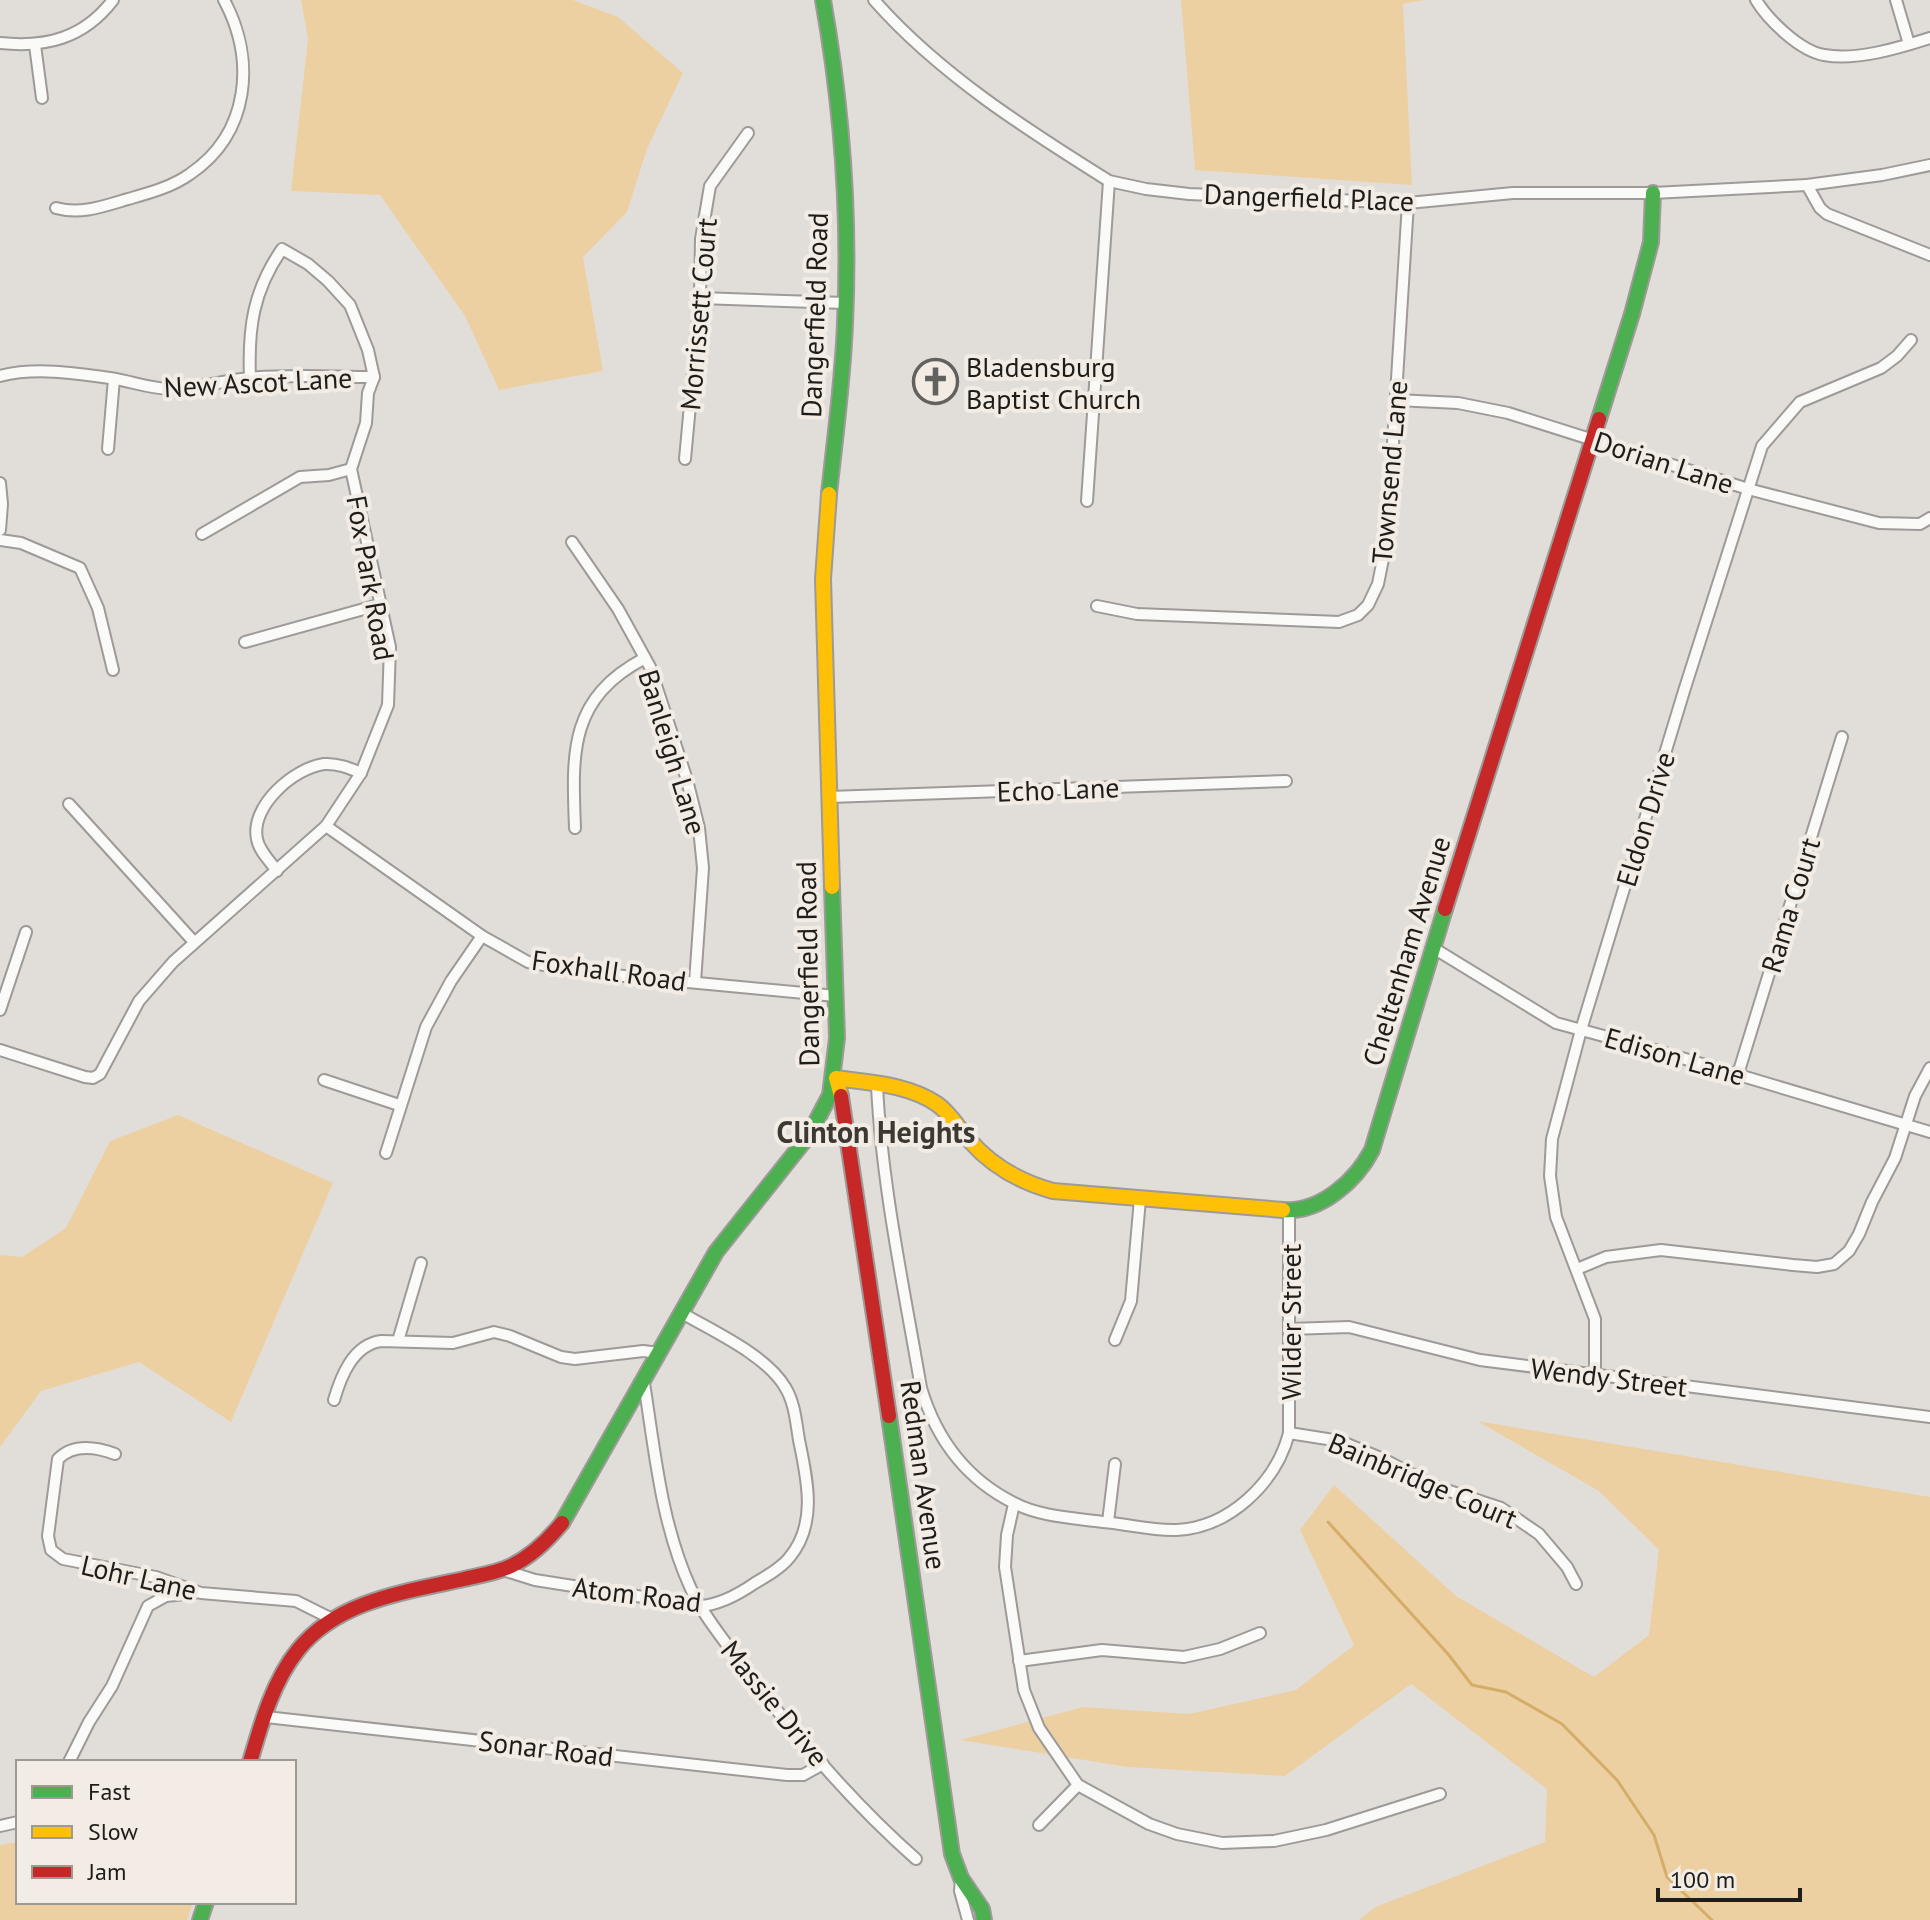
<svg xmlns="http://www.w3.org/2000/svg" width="1930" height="1920" font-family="'PT Sans',sans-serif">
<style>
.green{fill:#edd0a2}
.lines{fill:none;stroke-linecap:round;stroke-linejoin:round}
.stream{stroke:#d4ae69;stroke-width:3}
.street-casing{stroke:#9d9a97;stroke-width:14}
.fast-casing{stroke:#9d9a97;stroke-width:18}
.slow-casing{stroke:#9d9a97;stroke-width:18}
.jam-casing{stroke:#9d9a97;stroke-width:18}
.street{stroke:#fafaf9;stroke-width:10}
.fast{stroke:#4caf50;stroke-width:14}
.slow{stroke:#ffc107;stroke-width:14}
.jam{stroke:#c62828;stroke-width:14}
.labels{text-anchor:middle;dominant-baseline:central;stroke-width:8;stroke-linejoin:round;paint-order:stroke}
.street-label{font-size:28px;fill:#1f1d1a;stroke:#f2ece4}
.poi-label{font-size:28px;fill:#1f1d1a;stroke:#f2ece4;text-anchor:start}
.neighbourhood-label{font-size:30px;font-weight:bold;fill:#3c3832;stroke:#f2ece4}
</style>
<rect width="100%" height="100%" fill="#e1deda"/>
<!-- green -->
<g class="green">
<path d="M301,0h272l45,17 65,56 -36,76 -20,63 -44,45 20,114 -104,19 -34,-74 -85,-121 -89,-4 17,-152z"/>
<path d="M1181,0h244l-22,4 9,181 -217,-15z"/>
<path d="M178,1115l155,68 -102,239 -92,-60 -98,29 -41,56v-192l22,2 44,-29 44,-87z"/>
<path d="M1477,1421l453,76v423h-571l16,-13 170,-65 2,-53 -136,-105 -126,92 -157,-9 -168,-27 123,-33 106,7 107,-24 58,-45 -54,-115 34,-45 122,111 138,81 55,-42 10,-85 -60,-59z"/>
<path d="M18,1842v60h175l-6,18h-187v-75z"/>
</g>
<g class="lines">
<!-- stream -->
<path class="stream" d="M1328,1522l120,132 24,31 34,7 56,32 55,56 37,55 13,42 45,43"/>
<defs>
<g id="street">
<path d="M874,0c65,74 152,129 235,181l37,8 43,5 219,9 105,-10h140l154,-8 13,23 7,6 103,41"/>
<path d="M1756,0c12,20 44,51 68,55 32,6 75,-7 106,-17"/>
<path d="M1896,0l13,44"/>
<path d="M0,43c46,5 84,-5 113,-43"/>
<path d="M35,45l7,53"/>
<path d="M1807,185l75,-10 48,-10"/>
<path d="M56,208c25,7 48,-2 72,-9 21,-6 44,-12 62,-25 60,-41 66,-114 34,-174"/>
<path d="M700,298l145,5"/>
<path d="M0,376c35,-9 75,-3 110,2 21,3 40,11 61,11 27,0 53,-9 79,-11 40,-4 83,-1 124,-1"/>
<path d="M1396,400l62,3 50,10 240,76 131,34 41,1 10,-6"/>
<path d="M108,449l6,-70"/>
<path d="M685,459l15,-161 1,-59 9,-53 38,-53"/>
<path d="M0,483l2,21 -2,26"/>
<path d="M1087,501l22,-320"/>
<path d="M202,534l98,-57 29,-2 22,-6"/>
<path d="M0,540l21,3 59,25 18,40 15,62"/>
<path d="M572,542l46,67 32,58 37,113 12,48 4,40 -8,114"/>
<path d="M1097,606l40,8 202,8 19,-7 10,-10 10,-21 9,-45 21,-336"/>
<path d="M245,642l137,-38"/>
<path d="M829,797l457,-16"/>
<path d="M69,804l125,138"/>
<path d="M326,826l156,110 46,26 54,10 254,24"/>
<path d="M575,828c-3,-76 -6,-130 70,-170"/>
<path d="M277,871c-7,-10 -18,-20 -20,-32 -7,-33 37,-71 67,-75 13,-1 25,4 37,9"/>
<path d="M1435,949l121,74 99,27 275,82"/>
<path d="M0,1010l26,-78"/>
<path d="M0,1050l85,27 8,1 7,-4 39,-73 34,-39 153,-136 35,-53 27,-68 2,-58 -39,-178 15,-46 2,-30 6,-16 -6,-27 -18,-45 -22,-24 -20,-17 -26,-15c-29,42 -34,79 -32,129"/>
<path d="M1738,1074l104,-337"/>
<path d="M324,1080l75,25"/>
<path d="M877,1086c5,101 27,202 44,302 15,50 45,91 93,115 26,14 61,15 89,19 25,2 49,9 73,8 53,-2 100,-47 113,-97v-222"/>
<path d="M386,1153l40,-126 25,-46 31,-45"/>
<path d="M1577,1269l29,-12 55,-7 132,15 24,2 17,-3 15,-13 10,-17 13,-32 23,-44 20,-62 15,-28"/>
<path d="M1290,1329l59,-2 131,33 450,57"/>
<path d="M1115,1340l16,-39 9,-102"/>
<path d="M398,1341l23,-78"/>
<path d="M1595,1376v-57l-39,-102 -6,-41 2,-37 29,-109 103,-339 78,-245 38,-44 81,-34 16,-12 14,-16"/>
<path d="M644,1383c11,69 17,141 47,206 12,26 31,48 47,71 53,71 111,140 178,199"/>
<path d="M334,1400c7,-24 19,-55 47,-59l72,2 41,-11 16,4 51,21 14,2 68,-8 17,2"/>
<path d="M1289,1433l51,8 43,18 51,27 67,22 38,26 28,33 9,17"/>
<path d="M115,1454c-19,-7 -41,-11 -57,5l-10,77 3,14 12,9 93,18 45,16 95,8 36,18"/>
<path d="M1014,1504l-7,31 -2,32 19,123 15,38 39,57 71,39 28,10 45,9 52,-2 52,-11 114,-36"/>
<path d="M1108,1522l7,-58"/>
<path d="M503,1570l32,10 165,26c19,-1 39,-12 55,-23 12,-7 26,-15 34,-25 29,-34 18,-79 10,-118 -3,-17 -4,-37 -14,-53 -19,-32 -71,-55 -103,-74"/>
<path d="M1019,1661l83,-11 82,7 36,-8 40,-16"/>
<path d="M266,1717l521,58h16l20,-11"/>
<path d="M69,1762l20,-40 23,-36 36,-80 18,-10 29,-3"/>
<path d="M1039,1825l39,-40"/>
<path d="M0,1826l18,-4"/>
<path d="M961,1878l-1,13 8,29"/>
</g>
<g id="fast">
<path d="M823,0c19,107 27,214 22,323 -2,57 -10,114 -16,171"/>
<path d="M1599,419l33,-105 19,-72 2,-49"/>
<path d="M1283,1210c37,3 73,-29 89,-60l73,-241"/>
<path d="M889,1416l63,438 9,24 21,31 2,11"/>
<path d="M562,1523l154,-271 93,-117 21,-40 7,-57 -5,-151"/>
<path d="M200,1920l6,-18"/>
</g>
<g id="slow">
<path d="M829,494l-6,85 9,308"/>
<path d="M841,1096l-5,-18c34,5 72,6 101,26 13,9 22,25 33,37 23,26 50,41 83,50l230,19"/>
</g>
<g id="jam">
<path d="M1445,909l154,-490"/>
<path d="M841,1096l48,320"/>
<path d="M250,1762c11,-38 23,-81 48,-112 40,-50 108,-58 166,-71 16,-4 33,-6 47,-13 21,-10 37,-26 51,-43"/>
</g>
</defs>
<!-- street casing -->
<use href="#street" class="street-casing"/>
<!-- fast casing -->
<use href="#fast" class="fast-casing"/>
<!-- slow casing -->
<use href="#slow" class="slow-casing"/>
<!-- jam casing -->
<use href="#jam" class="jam-casing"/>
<!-- street -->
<use href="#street" class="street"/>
<!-- fast -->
<use href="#fast" class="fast"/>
<!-- slow -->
<use href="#slow" class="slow"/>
<!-- jam -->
<use href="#jam" class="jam"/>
</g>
<!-- icons -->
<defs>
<symbol id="church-ring" viewBox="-11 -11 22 22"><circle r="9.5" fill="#f2ece4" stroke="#63615d" stroke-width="1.5"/><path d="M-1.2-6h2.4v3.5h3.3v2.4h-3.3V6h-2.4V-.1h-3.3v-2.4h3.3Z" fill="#63615d"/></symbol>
</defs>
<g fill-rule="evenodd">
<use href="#church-ring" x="910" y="356" width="51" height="51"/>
</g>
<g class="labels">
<!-- street labels -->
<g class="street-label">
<text transform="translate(1309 197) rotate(2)">Dangerfield Place</text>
<text transform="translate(698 314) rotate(-85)">Morrissett Court</text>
<text transform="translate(814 315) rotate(-88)">Dangerfield Road</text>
<text transform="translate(258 382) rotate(-3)">New Ascot Lane</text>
<text transform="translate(1664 462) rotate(18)">Dorian Lane</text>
<text transform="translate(1389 472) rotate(-85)">Townsend Lane</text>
<text transform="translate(371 578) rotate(80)">Fox Park Road</text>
<text transform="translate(673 752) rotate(73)">Banleigh Lane</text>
<text transform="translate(1058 789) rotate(-2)">Echo Lane</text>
<text transform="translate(1645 819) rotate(-73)">Eldon Drive</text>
<text transform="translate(1790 905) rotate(-73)">Rama Court</text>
<text transform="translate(1406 951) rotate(-73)">Cheltenham Avenue</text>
<text transform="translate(807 964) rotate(-91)">Dangerfield Road</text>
<text transform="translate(609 970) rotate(8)">Foxhall Road</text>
<text transform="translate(1675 1056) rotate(16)">Edison Lane</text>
<text transform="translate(1290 1322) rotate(-90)">Wilder Street</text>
<text transform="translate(1609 1377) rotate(7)">Wendy Street</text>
<text transform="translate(924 1475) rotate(82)">Redman Avenue</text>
<text transform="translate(1423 1480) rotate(23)">Bainbridge Court</text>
<text transform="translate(139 1577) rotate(13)">Lohr Lane</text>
<text transform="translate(637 1594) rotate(7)">Atom Road</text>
<text transform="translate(775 1703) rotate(51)">Massie Drive</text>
<text transform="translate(546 1748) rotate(7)">Sonar Road</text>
</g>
<!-- poi labels -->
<g class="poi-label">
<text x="966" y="366">Bladensburg<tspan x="966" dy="32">Baptist Church</tspan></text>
</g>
<!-- neighbourhood labels -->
<g class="neighbourhood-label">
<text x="876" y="1131">Clinton Heights</text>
</g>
</g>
<!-- legend -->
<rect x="16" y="1760" width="280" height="144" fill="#f2ece4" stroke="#9e9993" stroke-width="2"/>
<rect x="32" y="1786" width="40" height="12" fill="#4caf50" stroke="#9e9993" stroke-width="2"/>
<text x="88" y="1800" font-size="24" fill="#1f1d1a">Fast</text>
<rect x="32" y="1826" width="40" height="12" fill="#ffc107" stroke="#9e9993" stroke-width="2"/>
<text x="88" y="1840" font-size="24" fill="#1f1d1a">Slow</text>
<rect x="32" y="1866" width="40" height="12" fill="#c62828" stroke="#9e9993" stroke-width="2"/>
<text x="88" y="1880" font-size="24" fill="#1f1d1a">Jam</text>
<!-- scale -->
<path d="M1658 1888v12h142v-12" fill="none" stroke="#1f1d1a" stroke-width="4"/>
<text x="1670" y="1888" font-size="24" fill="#1f1d1a" stroke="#f2ece4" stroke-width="6" paint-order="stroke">100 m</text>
</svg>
